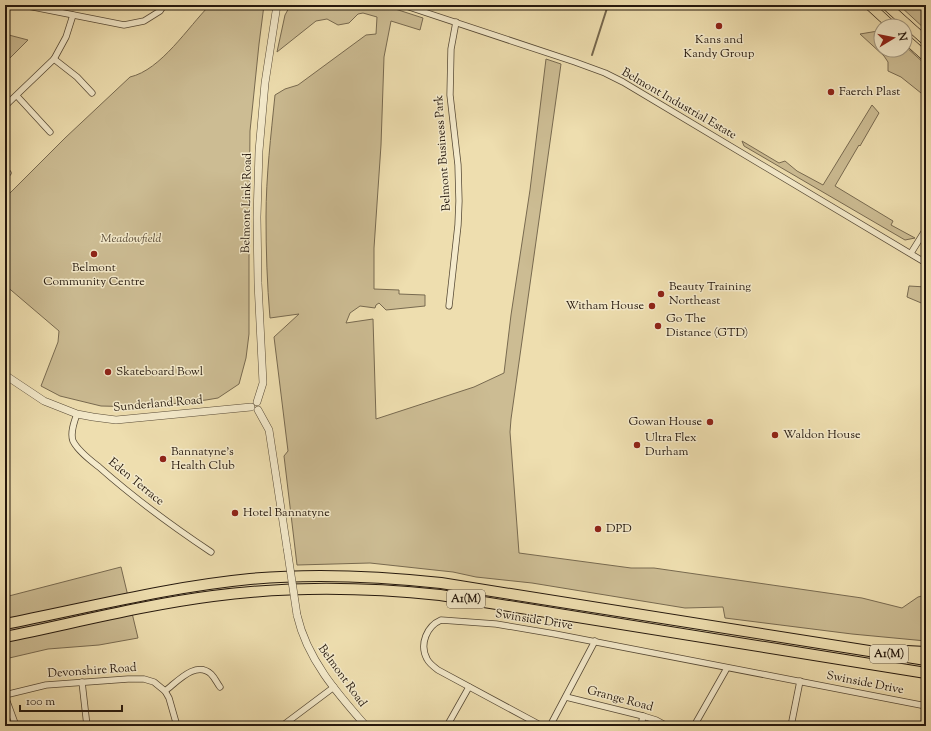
<svg xmlns="http://www.w3.org/2000/svg" width="931" height="731" font-family="'Sorts Mill Goudy',serif">
<style>
.green{fill:#ccbc93;stroke:#786a50}
.lines{fill:none;stroke-linecap:round;stroke-linejoin:round}
.stream{stroke:#75674d;stroke-width:2}
.minor-casing{stroke:#574a36;stroke-width:7}
.tertiary-casing{stroke:#574a36;stroke-width:8}
.trunk-casing{stroke:#25180d;stroke-width:10}
.motorway-casing{stroke:#25180d;stroke-width:12}
.minor{stroke:#f4eacb;stroke-width:5.5}
.tertiary{stroke:#f4eacb;stroke-width:7}
.trunk{stroke:#eedeaf;stroke-width:9}
.motorway{stroke:#eedeaf;stroke-width:10}
.tertiary-bridge-casing{stroke:#574a36;stroke-width:8;stroke-linecap:butt}
.tertiary-bridge{stroke:#f4eacb;stroke-width:7}
.poi-dot{fill:#8f2418;stroke:#f4eacb;stroke-width:1.5}
.labels{text-anchor:middle;dominant-baseline:central;stroke-width:3;stroke-linejoin:round;paint-order:stroke}
.shield{fill:#f4eacb;stroke:#635746;stroke-width:1}
.shield-label{font-size:11px;font-weight:bold;fill:#25180d}
.poi-label{font-size:12px;fill:#25180d;stroke:#f4eacb;text-anchor:start}
.street-label{font-size:12px;fill:#25180d;stroke:#f4eacb}
.park-label{font-size:12px;font-style:italic;fill:#574935;stroke:#f4eacb}
</style>
<rect width="100%" height="100%" fill="#eedeaf"/>
<filter id="stains"><feTurbulence type="fractalNoise" baseFrequency=".005" numOctaves="4"/><feColorMatrix values="0 0 0 0 .2 0 0 0 0 .09 0 0 0 0 .02 0 0 0 .5 -.17"/></filter>
<radialGradient id="worn" r=".72"><stop offset=".6" stop-color="#630" stop-opacity="0"/><stop offset="1" stop-color="#630" stop-opacity=".3"/></radialGradient>
<!-- green -->
<g class="green">
<path d="M210,5h54l-5,39 -9,87 -1,108v95l-3,24 -7,26 -21,14 -12,2 -63,7 -42,-1 -41,-10 -19,-10 17,-44 1,-11 -54,-46v-87l60,-60 65,-61c31,-7 58,-50 80,-72z"/>
<path d="M294,5h81l11,1 37,12 -3,12 -29,-9 -7,36 -3,88 -7,103v41l25,1v4l26,1v11l-39,4 -7,-7 -3,2 -1,3 -15,-2 -10,7 -4,10 27,-4 3,100 98,-32 30,-14 7,-58 19,-125 16,-131 15,5 -50,355 -1,13 9,121 112,15h23l208,30 40,10 16,-11 8,-2v46l-74,-7 -127,-16 -2,-11 -38,1 -153,-25 -56,-6 -23,-5 -83,-9 -73,2 -13,-109 4,-5 -14,-114 25,-23 -29,4c-3,-34 -4,-68 -4,-101 0,-41 5,-82 9,-122l10,-6 13,-4 68,-50 10,-1 1,-17 -14,-4 -5,1 -9,9 -11,2 -11,-6 -11,2 -39,31 8,-37 5,-9z"/>
<path d="M899,5h19l8,7v18z"/>
<path d="M878,31h3v19h24v-4l21,19v32l-25,-20 -13,-6v-9l-4,-6 -24,-22z"/>
<path d="M5,34l23,6 -23,23z"/>
<path d="M872,105l7,8 -19,33 -1,-1 -24,41 58,35 -2,4 24,13 -10,2 -161,-94 -2,-5 37,22 6,-2 12,10 26,14z"/>
<path d="M909,286l17,1v18l-19,-8z"/>
<path d="M121,567l17,71 -39,7 -51,4 -43,10v-62z"/>
</g>
<g class="lines">
<!-- stream -->
<path class="stream" d="M592,55l16,-50"/>
<defs>
<g id="minor">
<path d="M23,5l101,20 20,-4 16,-10 4,-6"/>
<path d="M403,5l172,57 30,11 18,9 303,181"/>
<path d="M54,59l23,18 15,16"/>
<path d="M17,96l33,36"/>
<path d="M5,106l49,-47 12,-22 7,-22"/>
<path d="M5,170l3,3"/>
<path d="M911,253l15,-24"/>
<path d="M449,306l9,-81 1,-24 -1,-36 -8,-70 1,-46 5,-27"/>
<path d="M77,414c-3,8 -7,19 -4,27 5,10 17,19 26,26 35,31 73,59 112,85"/>
<path d="M82,682l5,44"/>
<path d="M165,691c12,-9 31,-31 46,-17 4,4 6,9 9,13"/>
<path d="M5,695l41,-10 82,-6h16l10,3 11,9 4,7 8,28"/>
<path d="M5,696l11,30"/>
<path d="M566,697l77,19 13,4 11,6"/>
<path d="M282,726l52,-39"/>
<path d="M447,726l22,-39"/>
<path d="M542,726l-104,-56c-4,-3 -9,-7 -11,-11 -8,-15 0,-33 14,-39l55,4 59,10 371,72"/>
<path d="M550,726l45,-85"/>
<path d="M641,726l2,-10"/>
<path d="M694,726l33,-58"/>
<path d="M791,726l9,-45"/>
</g>
<g id="tertiary">
<path d="M5,375l39,26 33,13 16,3 23,3 135,-13"/>
<path d="M257,402l6,-19 -5,-100 -1,-66 2,-66 6,-68 12,-78"/>
<path d="M258,410l11,20 18,118"/>
<path d="M297,615c10,44 40,78 69,111"/>
</g>
<g id="trunk">
<path d="M869,5l23,21"/>
<path d="M886,5l40,36"/>
<path d="M905,38l21,19"/>
</g>
<g id="motorway">
<path d="M5,624c81,-16 163,-37 245,-45 64,-6 127,-3 191,4l485,77"/>
<path d="M5,637c69,-14 138,-32 208,-41 76,-10 151,-9 227,-1l486,78"/>
<path d="M906,651l20,1"/>
</g>
</defs>
<!-- minor casing -->
<use href="#minor" class="minor-casing"/>
<!-- tertiary casing -->
<use href="#tertiary" class="tertiary-casing"/>
<!-- trunk casing -->
<use href="#trunk" class="trunk-casing"/>
<!-- motorway casing -->
<use href="#motorway" class="motorway-casing"/>
<!-- minor -->
<use href="#minor" class="minor"/>
<!-- tertiary -->
<use href="#tertiary" class="tertiary"/>
<!-- trunk -->
<use href="#trunk" class="trunk"/>
<!-- motorway -->
<use href="#motorway" class="motorway"/>
<defs>
<path id="tertiary-bridge" d="M287,548l10,67"/>
</defs>
<!-- tertiary-bridge casing -->
<use href="#tertiary-bridge" class="tertiary-bridge-casing"/>
<!-- tertiary-bridge -->
<use href="#tertiary-bridge" class="tertiary-bridge"/>
</g>
<!-- markers -->
<g class="poi-dot">
<circle cx="719" cy="26" r="4"/>
<circle cx="831" cy="92" r="4"/>
<circle cx="94" cy="254" r="4"/>
<circle cx="661" cy="294" r="4"/>
<circle cx="652" cy="306" r="4"/>
<circle cx="658" cy="326" r="4"/>
<circle cx="108" cy="372" r="4"/>
<circle cx="710" cy="422" r="4"/>
<circle cx="775" cy="435" r="4"/>
<circle cx="637" cy="445" r="4"/>
<circle cx="163" cy="459" r="4"/>
<circle cx="235" cy="513" r="4"/>
<circle cx="598" cy="529" r="4"/>
</g>
<g class="labels">
<!-- shield labels -->
<g class="shield">
<rect x="447" y="590" width="38" height="18" rx="3"/>
<rect x="870" y="645" width="38" height="18" rx="3"/>
</g>
<g class="shield-label">
<text x="466" y="599">A1(M)</text>
<text x="889" y="654">A1(M)</text>
</g>
<!-- poi labels -->
<g class="poi-label">
<text x="719" y="40" text-anchor="middle">Kans and<tspan x="719" dy="14">Kandy Group</tspan></text>
<text x="839" y="92">Faerch Plast</text>
<text x="94" y="268" text-anchor="middle">Belmont<tspan x="94" dy="14">Community Centre</tspan></text>
<text x="669" y="287">Beauty Training<tspan x="669" dy="14">Northeast</tspan></text>
<text x="644" y="306" text-anchor="end">Witham House</text>
<text x="666" y="319">Go The<tspan x="666" dy="14">Distance (GTD)</tspan></text>
<text x="116" y="372">Skateboard Bowl</text>
<text x="702" y="422" text-anchor="end">Gowan House</text>
<text x="783" y="435">Waldon House</text>
<text x="645" y="438">Ultra Flex<tspan x="645" dy="14">Durham</tspan></text>
<text x="171" y="452">Bannatyne's<tspan x="171" dy="14">Health Club</tspan></text>
<text x="243" y="513">Hotel Bannatyne</text>
<text x="606" y="529">DPD</text>
</g>
<!-- street labels -->
<g class="street-label">
<text transform="translate(679 104) rotate(30)">Belmont Industrial Estate</text>
<text transform="translate(443 153) rotate(-94)">Belmont Business Park</text>
<text transform="translate(247 203) rotate(-89)">Belmont Link Road</text>
<text transform="translate(158 404) rotate(-5)">Sunderland Road</text>
<text transform="translate(136 482) rotate(39)">Eden Terrace</text>
<text transform="translate(534 620) rotate(9)">Swinside Drive</text>
<text transform="translate(92 671) rotate(-4)">Devonshire Road</text>
<text transform="translate(342 676) rotate(54)">Belmont Road</text>
<text transform="translate(865 683) rotate(11)">Swinside Drive</text>
<text transform="translate(620 699) rotate(15)">Grange Road</text>
</g>
<!-- park labels -->
<g class="park-label">
<text x="131" y="239">Meadowfield</text>
</g>
</g>
<!-- margin -->
<rect width="931" height="731" fill="none" stroke="#eedeaf" stroke-width="20"/>
<rect x="6" y="6" width="919" height="719" fill="none" stroke="#25180d" stroke-width="2"/>
<rect x="10" y="10" width="911" height="711" fill="none" stroke="#25180d"/>
<!-- north arrow -->
<g transform="translate(893 38) rotate(80)"><circle r="19" fill="#f4eacb" stroke="#a1967f"/>
<path d="M0-3L7 15L0 10L-7 15Z" fill="#8f2418"/>
<text y="-6" font-size="11" font-weight="bold" text-anchor="middle" fill="#25180d">N</text>
</g>
<!-- scale -->
<path d="M20 705v6h102v-6" fill="none" stroke="#25180d" stroke-width="2"/>
<text x="26" y="705" font-size="12" fill="#25180d" stroke="#f4eacb" stroke-width="3" paint-order="stroke">100 m</text>
<rect width="100%" height="100%" filter="url(#stains)"/>
<rect width="100%" height="100%" fill="url(#worn)"/>
</svg>
